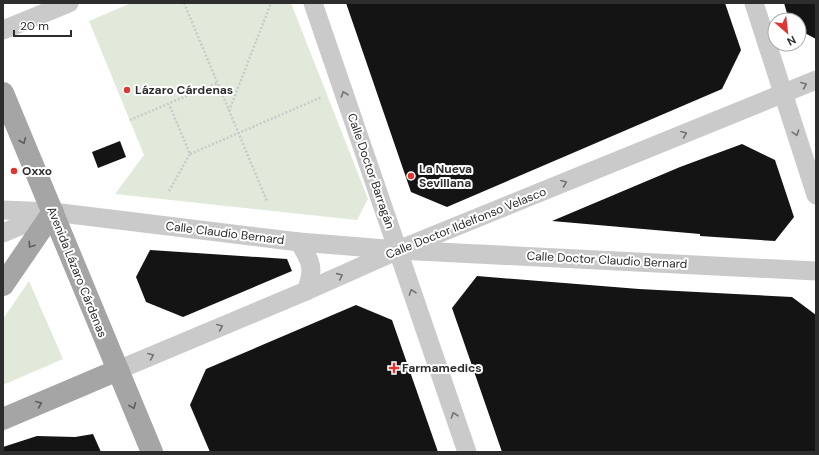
<svg xmlns="http://www.w3.org/2000/svg" width="819" height="455" font-family="'DM Sans',sans-serif">
<style>
.green{fill:#e1eada}
.building{fill:#141414}
.lines{fill:none;stroke-linecap:round;stroke-linejoin:round}
.path{stroke:#cacaca;stroke-width:2.5;stroke-dasharray:2 2;stroke-linecap:butt}
.minor{stroke:#cacaca;stroke-width:19}
.major{stroke:#a5a5a5;stroke-width:22}
.oneway{stroke:#747474}
.oneway2{stroke:#5d5d5d}
.poi-dot{fill:#df3633;stroke:#fff;stroke-width:1.5}
.labels{text-anchor:middle;dominant-baseline:central;stroke-width:4;stroke-linejoin:round;paint-order:stroke}
.poi-label{font-size:12px;font-weight:bold;fill:#2d2d2d;stroke:#fff;text-anchor:start}
.street-label{font-size:12px;fill:#2d2d2d;stroke:#fff}
</style>
<rect width="100%" height="100%" fill="#fff"/>
<!-- green -->
<g class="green">
<path d="M131,3h160l77,196 -11,21 -242,-26 29,-39 -55,-134z"/>
<path d="M29,281l34,78 -60,26v-66z"/>
</g>
<!-- building -->
<g class="building">
<path d="M346,3h379l16,47 -19,39 -275,118 -36,-15z"/>
<path d="M784,3h32v36l-17,-9v-10h-10z"/>
<path d="M120,141l6,16 -28,11 -6,-16z"/>
<path d="M742,144l33,16 19,57 -19,24 -75,-5v-2l-148,-13 128,-54z"/>
<path d="M150,250l137,9 5,12 -109,46 -37,-15 -10,-25z"/>
<path d="M477,276l162,13 153,8 24,18v137h-314l-50,-144z"/>
<path d="M356,305l36,15 46,132h-228l-20,-47 16,-36z"/>
<path d="M93,434l8,18h-98v-5l34,-11 38,1z"/>
</g>
<g class="lines">
<!-- path -->
<g class="path">
<path d="M184,3l83,198"/>
<path d="M229,111l42,-108"/>
<path d="M130,120l87,-37"/>
<path d="M190,154l132,-57"/>
<path d="M169,191l21,-37 -21,-50"/>
</g>
<!-- minor -->
<g class="minor">
<path d="M313,3l154,449"/>
<path d="M754,3l62,192"/>
<path d="M3,30l66,-27"/>
<path d="M3,210l50,2 246,30 99,8 418,21"/>
<path d="M3,233l45,-19"/>
<path d="M299,242c12,19 16,27 7,49"/>
<path d="M118,370l188,-79 92,-41 418,-170"/>
</g>
<!-- major -->
<g class="major">
<path d="M3,93l149,359"/>
<path d="M3,285l50,-73"/>
<path d="M3,419l115,-49"/>
</g>
</g>
<!-- one-way arrows -->
<defs><path id="oneway-chevron" d="M-2-3.5L2.5 0L-2 3.5" fill="none" stroke-width="1.6" stroke-linecap="round" stroke-linejoin="round"/></defs>
<g class="oneway">
<use href="#oneway-chevron" transform="translate(804 85) rotate(-23)"/>
<use href="#oneway-chevron" transform="translate(344 94) rotate(-109)"/>
<use href="#oneway-chevron" transform="translate(796 133) rotate(72)"/>
<use href="#oneway-chevron" transform="translate(684 134) rotate(-22)"/>
<use href="#oneway-chevron" transform="translate(564 183) rotate(-22)"/>
<use href="#oneway-chevron" transform="translate(340 276) rotate(-24)"/>
<use href="#oneway-chevron" transform="translate(412 292) rotate(-109)"/>
<use href="#oneway-chevron" transform="translate(220 327) rotate(-23)"/>
<use href="#oneway-chevron" transform="translate(151 356) rotate(-23)"/>
<use href="#oneway-chevron" transform="translate(454 415) rotate(-109)"/>
</g>
<g class="oneway2">
<use href="#oneway-chevron" transform="translate(23 141) rotate(67)"/>
<use href="#oneway-chevron" transform="translate(31 245) rotate(124)"/>
<use href="#oneway-chevron" transform="translate(39 404) rotate(-23)"/>
<use href="#oneway-chevron" transform="translate(133 406) rotate(68)"/>
</g>
<!-- markers -->
<g class="poi-dot">
<circle cx="127" cy="90" r="4"/>
<circle cx="14" cy="171" r="4"/>
<circle cx="411" cy="176" r="4"/>
<path d="M392 362h4v4h4v4h-4v4h-4v-4h-4v-4h4z"/>
</g>
<g class="labels">
<!-- poi labels -->
<g class="poi-label">
<text x="135" y="90">Lázaro Cárdenas</text>
<text x="419" y="169">La Nueva<tspan x="419" dy="14">Sevillana</tspan></text>
<text x="22" y="171">Oxxo</text>
<text x="402" y="368">Farmamedics</text>
</g>
<!-- street labels -->
<g class="street-label">
<text transform="translate(371 171) rotate(71)">Calle Doctor Barragán</text>
<text transform="translate(466 223) rotate(-22)">Calle Doctor Ildelfonso Velasco</text>
<text transform="translate(225 233) rotate(7)">Calle Claudio Bernard</text>
<text transform="translate(607 260) rotate(3)">Calle Doctor Claudio Bernard</text>
<text transform="translate(77 272) rotate(68)">Avenida Lázaro Cárdenas</text>
</g>
</g>
<!-- border -->
<rect width="819" height="455" fill="none" stroke="#2d2d2d" stroke-width="8"/>
<!-- north arrow -->
<g transform="translate(787 32) rotate(152)"><circle r="19" fill="#ffffff" stroke="#ababab"/>
<path d="M0-3L7 15L0 10L-7 15Z" fill="#df3633"/>
<text y="-6" font-size="11" font-weight="bold" text-anchor="middle" fill="#2d2d2d">N</text>
</g>
<!-- scale -->
<path d="M14 30v6h57v-6" fill="none" stroke="#2d2d2d" stroke-width="2"/>
<text x="20" y="30" font-size="12" fill="#2d2d2d" stroke="#ffffff" stroke-width="3" paint-order="stroke">20 m</text>
</svg>
